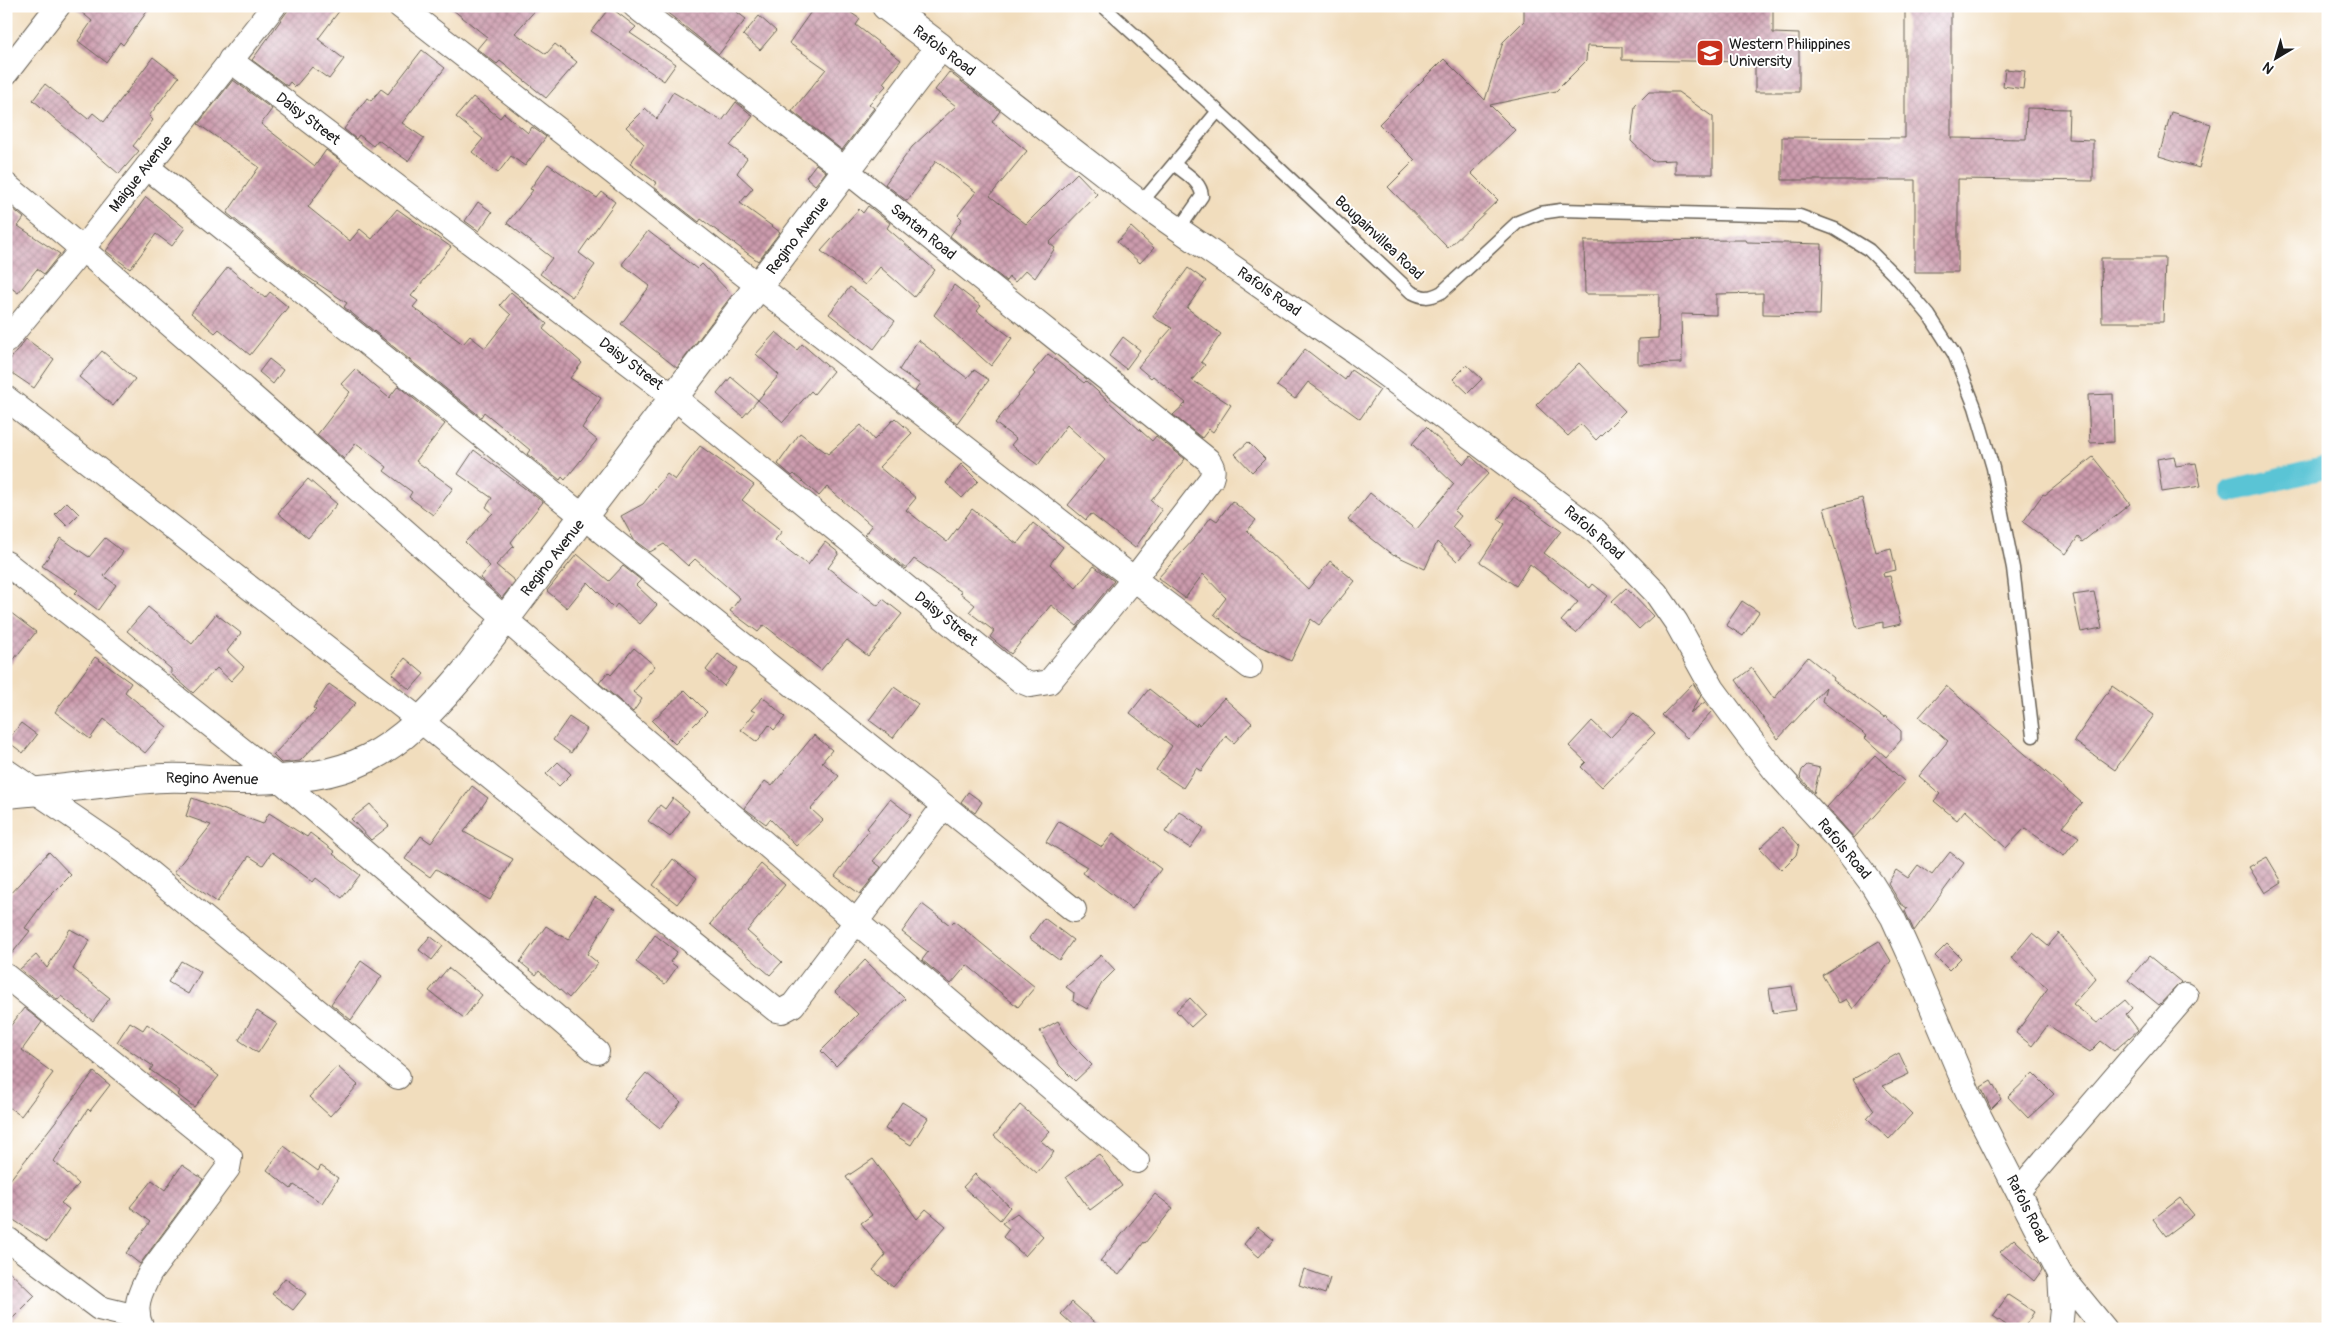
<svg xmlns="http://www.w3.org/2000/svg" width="2334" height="1335" font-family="Pangolin,sans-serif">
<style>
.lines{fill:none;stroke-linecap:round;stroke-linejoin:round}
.canal{stroke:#5ac4d5;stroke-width:22}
.building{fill:url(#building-cross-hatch)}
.service-casing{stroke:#676054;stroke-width:15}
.minor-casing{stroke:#676054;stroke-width:26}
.tertiary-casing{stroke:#676054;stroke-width:30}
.service{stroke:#fff;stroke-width:12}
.minor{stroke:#fff;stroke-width:24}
.tertiary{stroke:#fff;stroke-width:28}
.labels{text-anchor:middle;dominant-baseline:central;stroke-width:4;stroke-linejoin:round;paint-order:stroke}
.poi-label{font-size:15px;fill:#1c1c1c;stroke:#fff;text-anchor:start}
.street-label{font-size:15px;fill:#1c1c1c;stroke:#fff}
</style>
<defs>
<pattern id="building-cross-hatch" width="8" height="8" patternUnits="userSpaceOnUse" patternTransform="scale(1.25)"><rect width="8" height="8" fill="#cc9bad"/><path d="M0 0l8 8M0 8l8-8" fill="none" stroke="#a57e8c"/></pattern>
</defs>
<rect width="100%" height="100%" fill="#fff"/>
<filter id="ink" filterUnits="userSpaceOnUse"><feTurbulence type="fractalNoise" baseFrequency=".02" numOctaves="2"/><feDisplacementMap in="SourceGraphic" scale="10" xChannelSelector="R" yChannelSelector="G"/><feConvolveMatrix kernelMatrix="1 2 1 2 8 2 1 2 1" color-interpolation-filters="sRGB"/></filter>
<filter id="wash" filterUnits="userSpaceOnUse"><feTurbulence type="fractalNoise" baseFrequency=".0096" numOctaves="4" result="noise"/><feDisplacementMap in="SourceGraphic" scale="20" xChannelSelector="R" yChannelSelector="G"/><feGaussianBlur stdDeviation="1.12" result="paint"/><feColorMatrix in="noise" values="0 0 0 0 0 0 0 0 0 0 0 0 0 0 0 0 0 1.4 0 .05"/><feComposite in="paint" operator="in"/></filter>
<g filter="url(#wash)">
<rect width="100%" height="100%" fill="#f1ddbd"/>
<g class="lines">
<!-- canal -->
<path class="canal" d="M2232,491l96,-24"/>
</g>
<g id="blocks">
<!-- building -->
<g class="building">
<path d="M74,6h77l-28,39 -3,-3 -14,20 -28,-21 14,-20z"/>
<path d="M291,6h52l-25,33 26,20 -15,20 -17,-12 -17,20 -5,-5 -3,4 -35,-26z"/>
<path d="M448,6h91l-24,27 31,21 9,-10 22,18 -31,36 -46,-37 -3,3 -20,-15 10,-12z"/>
<path d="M659,6h70l17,13 -27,35z"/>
<path d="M815,6h26l19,13 -4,6 45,35 -18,23 3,3 -17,18 5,4 -32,42 -50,-39 34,-42 -37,-26z"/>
<path d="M1524,6h249v27l26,1v58h-44v-30l-133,-2v-13l-35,-1 -1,15 -30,30 -66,14 25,25 -44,43 27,27 -50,48 -60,-61 27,-27 -36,-36 65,-65 41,41 18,-58 21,-21z"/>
<path d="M1905,6h46v132l75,1 1,-31 42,1 -1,30 25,1v41l-135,-2v93h-43v-92h-133v-43l123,1z"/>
<path d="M610,7l26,20 -6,6 46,31 -12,17 -73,-50z"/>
<path d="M759,16l17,15 -16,19 -17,-15z"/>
<path d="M422,50l23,18 -43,55 22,15 -16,23 -30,-21 -5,6 -14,-11 -3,4 -12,-10 23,-31 4,3 10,-12 7,5z"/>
<path d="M153,57l26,20 -30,39 4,4 -20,26 6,5 -20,23 -86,-74 12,-16 43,35 5,-6 11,9z"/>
<path d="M2005,69l20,2 -2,18 -20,-3z"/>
<path d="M949,72l51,39 -8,11 35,29 -37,45 36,28 51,-51 20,21 -48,49 6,5 -20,30 -9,-8 -11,12 -6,-5 -3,4 -56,-45 12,-17 -4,-4 18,-23 -40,-31 -29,40 -22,-17 27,-37 44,-41 -21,-16z"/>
<path d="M233,80l39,29 -11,15 54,42 11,-16 15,11 -33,46 42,34 10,-12 12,10 25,-30 54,38 -40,49 7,5 -5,6 50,37 7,-8 15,12 26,-33 -11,-10 11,-13 36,32 -4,5 39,34 -12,15 31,20 -19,30 15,12 -32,40 -3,-3 -2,3 -33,-26 3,-4 -46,-38 -3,5 -137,-110 3,-4 -47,-31 -73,-59 32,-46 -61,-43z"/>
<path d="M673,92l49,29 14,-19 17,14 -23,30 17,12 -10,15 16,15 -13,15 40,29 -22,29 -57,-42 -2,3 -45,-35 3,-4 -27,-19 14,-20 -18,-17 19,-19 12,11z"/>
<path d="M1649,92h29l35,25v57h-38v-14l-23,1 -21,-20 4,-35z"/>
<path d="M473,97l27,21 4,-5 24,20 4,-6 14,10 -21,29 -14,-10 -13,17 -26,-21 11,-13 -27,-22z"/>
<path d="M2171,112l40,12 -12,44 -40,-12z"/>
<path d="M548,164l49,34 5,-6 13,10 -36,51 16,12 -23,32 -32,-23 12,-16 -45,-35 26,-33 -3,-1z"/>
<path d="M816,164l10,8 -11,13 -9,-8z"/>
<path d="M146,197l39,31 -13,18 -16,-12 -26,35 -24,-18z"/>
<path d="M478,202l14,10 -13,19 -14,-10z"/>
<path d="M6,203l18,15 -6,8 42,28 -16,20 -7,-5 -19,24 -12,-9z"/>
<path d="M868,206l22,17 -3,5 48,42 -21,27 -34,-30 -15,18 -44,-34 38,-42 4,4z"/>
<path d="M1131,227l23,21 -14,15 -23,-21z"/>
<path d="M648,231l49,38 5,-5 30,31 -55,73 -56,-44 29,-38 -28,-22z"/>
<path d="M1746,240l1,2 75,2 -2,71 -57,-1v-21l-47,1v21l-35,-1 1,49 -44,1v-25l20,-1 1,-44h-74l-1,-53z"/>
<path d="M2101,258h64l-2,64h-61z"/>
<path d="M228,267l37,31 5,-6 18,15 -38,48 -31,-26 -4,4 -24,-20z"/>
<path d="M1188,268l18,13 -19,27 34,26 -20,28 4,3 -13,15 39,25 -18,27 -4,-3 -7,9 -29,-23 13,-12 -33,-27 -2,2 -13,-11 34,-39 -18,-10 -1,-2z"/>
<path d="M954,285l27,21 -4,5 35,27 -21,28 -57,-51z"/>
<path d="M850,287l45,34 -21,28 -45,-35z"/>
<path d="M776,332l21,18 5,-6 31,27 -19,23 -3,-3 -28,31 -25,-22 21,-25 -23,-21z"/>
<path d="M1123,337l17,13 -14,19 -17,-13z"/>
<path d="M26,339l28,20 -20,29 -28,-19v-4z"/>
<path d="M918,340l49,38 7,-8 15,10 -32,43 -42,-32 5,-7 -21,-14z"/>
<path d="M1305,349l40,31 6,-10 29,20 -20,29 -52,-37 -13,17 -18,-13z"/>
<path d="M102,351l33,28 -22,27 -34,-29z"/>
<path d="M1048,354l36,29 2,-2 66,60 4,-5 29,23 -34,42 11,9 -27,38 -44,-34 -5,6 -18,-15 37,-45 -38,-35 -29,40 -27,-20 5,-6 -21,-16 40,-49 -2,-2z"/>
<path d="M269,359l14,11 -10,14 -14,-12z"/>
<path d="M1579,363l46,48 -29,29 -15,-16 -13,12 -32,-31z"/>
<path d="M1467,365l15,14 -14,14 -15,-14z"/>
<path d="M355,369l34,29 9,-12 47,38 -29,37 37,27 -20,27 -24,-18 3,-5 -28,-21 3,-4 -31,-24 -12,16 -27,-24 33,-43 -9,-8z"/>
<path d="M731,377l27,23 -15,17 -26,-23z"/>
<path d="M2113,394l1,48 -24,1 -2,-48z"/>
<path d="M895,418l17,15 -33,34 37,31 -10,12 41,32 25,-33 45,35 16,-21 30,24 -13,17 26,24 18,-22 20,15 -37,45 -26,-21 -40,49 -21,-17 4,-6 -25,-19 6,-7 -15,-12 2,-1 -48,-33 -8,10 -41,-34 7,-9 -45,-39 -8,9 -25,-22 -2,2 -14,-12 22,-31 28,21 33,-29 13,15z"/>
<path d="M1426,427l38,37 7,-8 18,17 -35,38 7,5 -9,11 20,18 -15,16 -20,-19 -12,27 -30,-14 -1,1 -46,-36 22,-27 46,37 38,-46 -42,-40z"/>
<path d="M1248,442l17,17 -13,13 -17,-18z"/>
<path d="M700,446l54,39 -12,15 40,31 -7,9 33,25 17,-23 14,11 -11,15 50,38 5,-7 19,15 -34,42 -21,-16 -26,30 -57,-45 -6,7 -28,-21 10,-13 -45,-39 -7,7 -24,-22 -14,8 -16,-12 -13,-24 22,-12 24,-30 8,6z"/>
<path d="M474,450l69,52 -32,40 3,4 -18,19 19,16 -13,17 -22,-20 10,-12 -25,-24 28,-29 -7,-6 6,-9 -34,-24z"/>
<path d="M2174,456l2,10 20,-3 5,23 -39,6 -5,-33z"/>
<path d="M2093,457l37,47 -48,38 -4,-5 -12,17 -43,-32 20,-28 2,1z"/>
<path d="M961,464l17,17 -16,17 -16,-15z"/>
<path d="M308,479l29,25 -29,34 -30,-25z"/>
<path d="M1514,497l47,34 -17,22 46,35 3,-4 15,12 -32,37 -15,-12 17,-19 -48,-38 -14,22 -36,-24 25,-38 -7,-5z"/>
<path d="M1862,498l14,54 15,-4 5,22 -13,3 1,4 6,-1 11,48 -18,4v-6l-26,6 -33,-120z"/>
<path d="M1232,501l24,19 -9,11 61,58 22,-28 25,20 -36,44 -8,-6 -20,42 -49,-24 -28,-23 12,-16 -23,-24 -18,24 -27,-20 37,-40 16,-21 6,4z"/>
<path d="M67,502l12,12 -12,12 -12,-12z"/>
<path d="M61,538l28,19 16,-19 18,14 -19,24 12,9 -18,25 -23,-17 3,-3 -36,-24z"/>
<path d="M577,554l32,27 14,-15 18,14 -5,5 21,20 -17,19 -23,-20 -3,4 -26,-26 -21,26 -20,-17z"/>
<path d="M1626,588l27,28 -14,13 -27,-28z"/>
<path d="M2094,592l8,36 -21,4 -8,-37z"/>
<path d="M1742,601l17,11 -16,24 -17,-11z"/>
<path d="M148,607l44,37 24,-30 25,19 -14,18 17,16 -13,14 -14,-13 -24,25 -22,-19v-5l-44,-38z"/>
<path d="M6,609l30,23 -30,37z"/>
<path d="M634,648l21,18 -22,26 9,7 -9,13 -34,-29 9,-11 3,3z"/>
<path d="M718,654l19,14 -13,18 -18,-16z"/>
<path d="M95,657l36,26 -6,9 42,35 -22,26 -41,-34 -14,20 -35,-27z"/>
<path d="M1808,657l26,21 -1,2 51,38 1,-2 16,15v9l-15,17 -21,-19 2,-2 -45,-35 4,-14 -48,52 -42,-59 16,-12 22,31z"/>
<path d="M405,658l19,16 -14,16 -18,-16z"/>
<path d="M1693,683l8,13 -11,17 15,-11 7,9 -25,27 -25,-23z"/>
<path d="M329,684l27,19 -56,58 -19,2 -8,-8 43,-45 -3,-2z"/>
<path d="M1946,686l136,117 -19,23 16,11 -15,19 -39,-28 -19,20 -41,-38 -8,10 -23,-19 6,-7 -21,-18 29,-35 -29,-24z"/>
<path d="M2112,686l42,29 -39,55 -41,-29z"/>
<path d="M894,687l24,17 -25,34 -24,-18z"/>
<path d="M1149,689l47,37 1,-3 2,2 25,-27 28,25 -18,20 -8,-7 -25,35 -5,-3 -13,20 -27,-18 16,-24 -42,-33z"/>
<path d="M685,690l22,22 -32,32 -23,-23z"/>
<path d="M763,697l22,20 -11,13 -5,-5 -12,17 -16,-12 14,-18 -4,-2z"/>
<path d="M1634,713l21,20 -53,54 -21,-20 5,-5 -17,-16 23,-25 18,17z"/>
<path d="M569,717l18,12 -16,24 -18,-13z"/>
<path d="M21,723l16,12 -14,18 -16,-12z"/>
<path d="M814,735l18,15 -10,12 17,14 -28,33 12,11 -27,26 -26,-27 -4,5 -22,-16 21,-27 7,5z"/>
<path d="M1875,755l30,27 -51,56 -27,-31z"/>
<path d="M558,762l13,12 -12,12 -13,-12z"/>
<path d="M1807,765l13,3 -6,25 -14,-16 2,-7z"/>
<path d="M472,786l16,12 -24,34 49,27 -23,41 -54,-31 -6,8 -25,-18 16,-23 10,7z"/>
<path d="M968,792l14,10 -7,11 -14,-11z"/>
<path d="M192,798l71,26 6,-11 38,24 3,-4 25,19 -2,2 27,21 -18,23 -26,-20 -3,4 -41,-30 -9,13 -14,-9 -32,46 -43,-30 37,-47 -25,-9z"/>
<path d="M673,798l16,13 -19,26 -22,-16 12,-16 5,4z"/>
<path d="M890,799l21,16 -38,46 8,6 -21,27 -25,-18 34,-46 -2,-2z"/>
<path d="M370,804l19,22 -18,14 -20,-21z"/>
<path d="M1179,811l25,17 -14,20 -25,-16z"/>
<path d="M1059,821l43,26 11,-14 48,36 -29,40 -49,-36 4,-6 -41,-25z"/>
<path d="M1782,827l17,18 -3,10 -15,15 -21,-22z"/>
<path d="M49,852l22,23 -27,27 -19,26 5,3 -24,30v-63z"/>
<path d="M1950,852l14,11 -50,68 -9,-20 2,-3 -6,-4 -13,-21 8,-13 12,8 10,-13 14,10z"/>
<path d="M2267,857l15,25 -17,11 -16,-26z"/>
<path d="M673,859l24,19 -20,26 -24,-19z"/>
<path d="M761,864l24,21 -38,46 35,31 -12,13 -60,-51z"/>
<path d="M595,897l20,12 -28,45 11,9 -29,35 -30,-27 -3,4 -16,-13 26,-36 22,14z"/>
<path d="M922,904l28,21 4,-4 81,66 -17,20 -51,-42 -16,19 -29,-24 6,-8 -26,-20z"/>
<path d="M1044,918l29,22 -14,20 -30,-22z"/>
<path d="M70,929l20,11 -17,29 37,29 -17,23 -32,-25 -3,4 -38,-31 16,-14 11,13z"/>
<path d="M2032,933l16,13 11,-13 37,45 -23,26 24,19 28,-23 7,8 -6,6 12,16 -24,21 -13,-10 -11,11 -42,-27 -16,21 -16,-13 32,-45 -37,-30z"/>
<path d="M655,935l22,17 -7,10 7,5 -12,17 -29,-22z"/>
<path d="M430,936l13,10 -11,14 -13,-10z"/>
<path d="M1879,941l12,20 -38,48 -7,-10 -7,4 -17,-28z"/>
<path d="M1947,944l14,14 -12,12 -14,-14z"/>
<path d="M1101,955l14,15 -13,13 -15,26 -14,-8 1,-8 -8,-6z"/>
<path d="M2149,956l32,26 -22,23 -31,-25z"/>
<path d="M865,960l40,39 -69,67 -15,-15 37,-37 -23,-22z"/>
<path d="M181,961l20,11 -13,22 -20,-12z"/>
<path d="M361,961l21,15 -31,44 -20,-16z"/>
<path d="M448,968l34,27 -18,23 -35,-27z"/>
<path d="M1792,986l4,24 -23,3 -4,-24z"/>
<path d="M1190,998l15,16 -14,13 -15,-16z"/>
<path d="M24,1008l18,14 -20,28 31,23 -32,43 -15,-11v-73z"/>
<path d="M257,1011l20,13 -19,29 -19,-13z"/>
<path d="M1058,1021l13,23 21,21 -17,16 -15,-15 -20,-35z"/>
<path d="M130,1022l13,8 4,-6 72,52 -25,31 -16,-12 2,-4 -30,-21 3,-4 -36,-24z"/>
<path d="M1899,1053l10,21 -26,12 29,28 -23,25 -22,-21 7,-8 -21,-31z"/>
<path d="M337,1066l21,19 -28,31 -21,-19z"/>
<path d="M94,1072l16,13 -20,26 -2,-2 -34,52 25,23 -18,19 8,6 -22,33 -41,-27v-30z"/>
<path d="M646,1073l35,29 -21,26 -36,-29z"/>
<path d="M2033,1073l21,21 -26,24 -20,-21z"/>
<path d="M1991,1081l10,18 -10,10 -10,-22z"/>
<path d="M902,1102l26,16 -17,27 -26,-16z"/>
<path d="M1020,1105l30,26 -9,10 13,11 -17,21 -43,-37z"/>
<path d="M284,1146l34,25 3,-5 17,12 -16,25 -28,-18 -3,4 -24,-19z"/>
<path d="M1099,1154l23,32 -32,24 -24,-33z"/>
<path d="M873,1159l44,60 9,-10 20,17 -53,61 -20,-17 13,-15 -25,-32 11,-8 -26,-38z"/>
<path d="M182,1165l21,14 -63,85 -14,-11 24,-31 -20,-15 22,-27 13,10z"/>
<path d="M975,1174l35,33 -10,13 -37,-33z"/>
<path d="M1155,1194l18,14 -28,35 -1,-1 -25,33 -19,-14z"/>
<path d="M2180,1198l14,17 -28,21 -13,-17z"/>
<path d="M1017,1213l26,23 -18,20 -22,-19 6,-8 -7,-6z"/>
<path d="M1258,1227l16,13 -15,17 -15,-13z"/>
<path d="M2014,1239l25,24 3,7 -8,11 -34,-29z"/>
<path d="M6,1268l29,28 -29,29z"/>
<path d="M1304,1269l26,9 -5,16 -26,-9z"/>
<path d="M285,1278l21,16 -13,16 -21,-16z"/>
<path d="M2008,1295l26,17 -11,17h-11l-19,-13z"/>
<path d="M1072,1302l30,27h-25l-16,-15z"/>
</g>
</g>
</g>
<g filter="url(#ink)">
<use href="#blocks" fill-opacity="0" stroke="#676054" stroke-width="1"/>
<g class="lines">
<defs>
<g id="service">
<path d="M1103,6l115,105 193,181c12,6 18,7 31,0l76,-70 22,-9 21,-3 239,6 35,13 34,21 32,32 28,33 25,39 21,53 18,61 20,100 20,168"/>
<path d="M1174,164c10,9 27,17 28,32l-23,33"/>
<path d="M1141,203l77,-92"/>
</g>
<g id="minor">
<path d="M400,6l734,573 116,88"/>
<path d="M940,47l201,156 214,149 241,179 60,62 20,29 37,67 38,51 25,32 66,72 30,40 21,34 15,33 64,151 88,172 45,55"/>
<path d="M230,60l445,338 346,283 10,4 18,-3 85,-103 77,-100c3,-8 2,-12 -3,-19l-361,-289 -212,-165"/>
<path d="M6,73l52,-67"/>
<path d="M147,167l927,743"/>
<path d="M6,185c170,141 333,289 498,433 210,183 421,363 633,543"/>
<path d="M6,341l77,-93 191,-242"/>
<path d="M6,398l415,323 355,289 6,1 11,-6 151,-199"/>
<path d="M6,563l274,217 317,272"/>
<path d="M6,771l117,80 275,226"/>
<path d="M6,976l224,181 -2,11 -78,105c-10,19 -18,35 -8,56"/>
<path d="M2018,1191l168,-196"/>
<path d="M6,1238l93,70 37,9"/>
<path d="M2060,1274l2,35 -2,20"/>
</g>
<path id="tertiary" d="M6,794c53,-3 106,-14 159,-16 25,-1 51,2 76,2 114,0 151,-22 224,-108l475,-625 -54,-41"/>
</defs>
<!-- service casing -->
<use href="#service" class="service-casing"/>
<!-- minor casing -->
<use href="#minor" class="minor-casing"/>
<!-- tertiary casing -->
<use href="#tertiary" class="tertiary-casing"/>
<!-- service -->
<use href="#service" class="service"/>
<!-- minor -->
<use href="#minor" class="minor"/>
<!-- tertiary -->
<use href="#tertiary" class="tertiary"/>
</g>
</g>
<!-- icons -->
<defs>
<symbol id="university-square" viewBox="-11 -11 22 22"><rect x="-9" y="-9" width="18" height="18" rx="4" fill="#c8321e" stroke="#fff"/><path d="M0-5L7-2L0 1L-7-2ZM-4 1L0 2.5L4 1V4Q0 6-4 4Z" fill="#fff"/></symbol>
</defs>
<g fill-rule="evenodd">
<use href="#university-square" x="1694" y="37" width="32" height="32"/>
</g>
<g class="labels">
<!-- poi labels -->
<g class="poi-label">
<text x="1729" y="44">Western Philippines<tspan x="1729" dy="17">University</tspan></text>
</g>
<!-- street labels -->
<g class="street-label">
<text transform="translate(944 51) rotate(37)">Rafols Road</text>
<text transform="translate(308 119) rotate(37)">Daisy Street</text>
<text transform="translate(141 174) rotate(-52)">Maigue Avenue</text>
<text transform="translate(923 232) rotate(39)">Santan Road</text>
<text transform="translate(798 236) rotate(-53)">Regino Avenue</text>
<text transform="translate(1379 238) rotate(43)">Bougainvillea Road</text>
<text transform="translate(1269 292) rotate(35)">Rafols Road</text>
<text transform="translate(631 364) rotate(37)">Daisy Street</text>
<text transform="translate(1594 533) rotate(41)">Rafols Road</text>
<text transform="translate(553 558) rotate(-52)">Regino Avenue</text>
<text transform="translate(946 619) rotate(39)">Daisy Street</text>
<text transform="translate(212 779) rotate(1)">Regino Avenue</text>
<text transform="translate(1844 849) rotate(50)">Rafols Road</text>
<text transform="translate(2027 1209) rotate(63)">Rafols Road</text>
</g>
</g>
<!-- margin -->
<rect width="2334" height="1335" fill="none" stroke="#fff" stroke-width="25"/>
<!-- north arrow -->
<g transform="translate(2276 58) rotate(218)" stroke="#ffffff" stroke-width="4" paint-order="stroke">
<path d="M0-4L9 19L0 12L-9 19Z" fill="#1c1c1c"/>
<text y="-8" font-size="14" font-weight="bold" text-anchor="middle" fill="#1c1c1c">N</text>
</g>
</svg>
